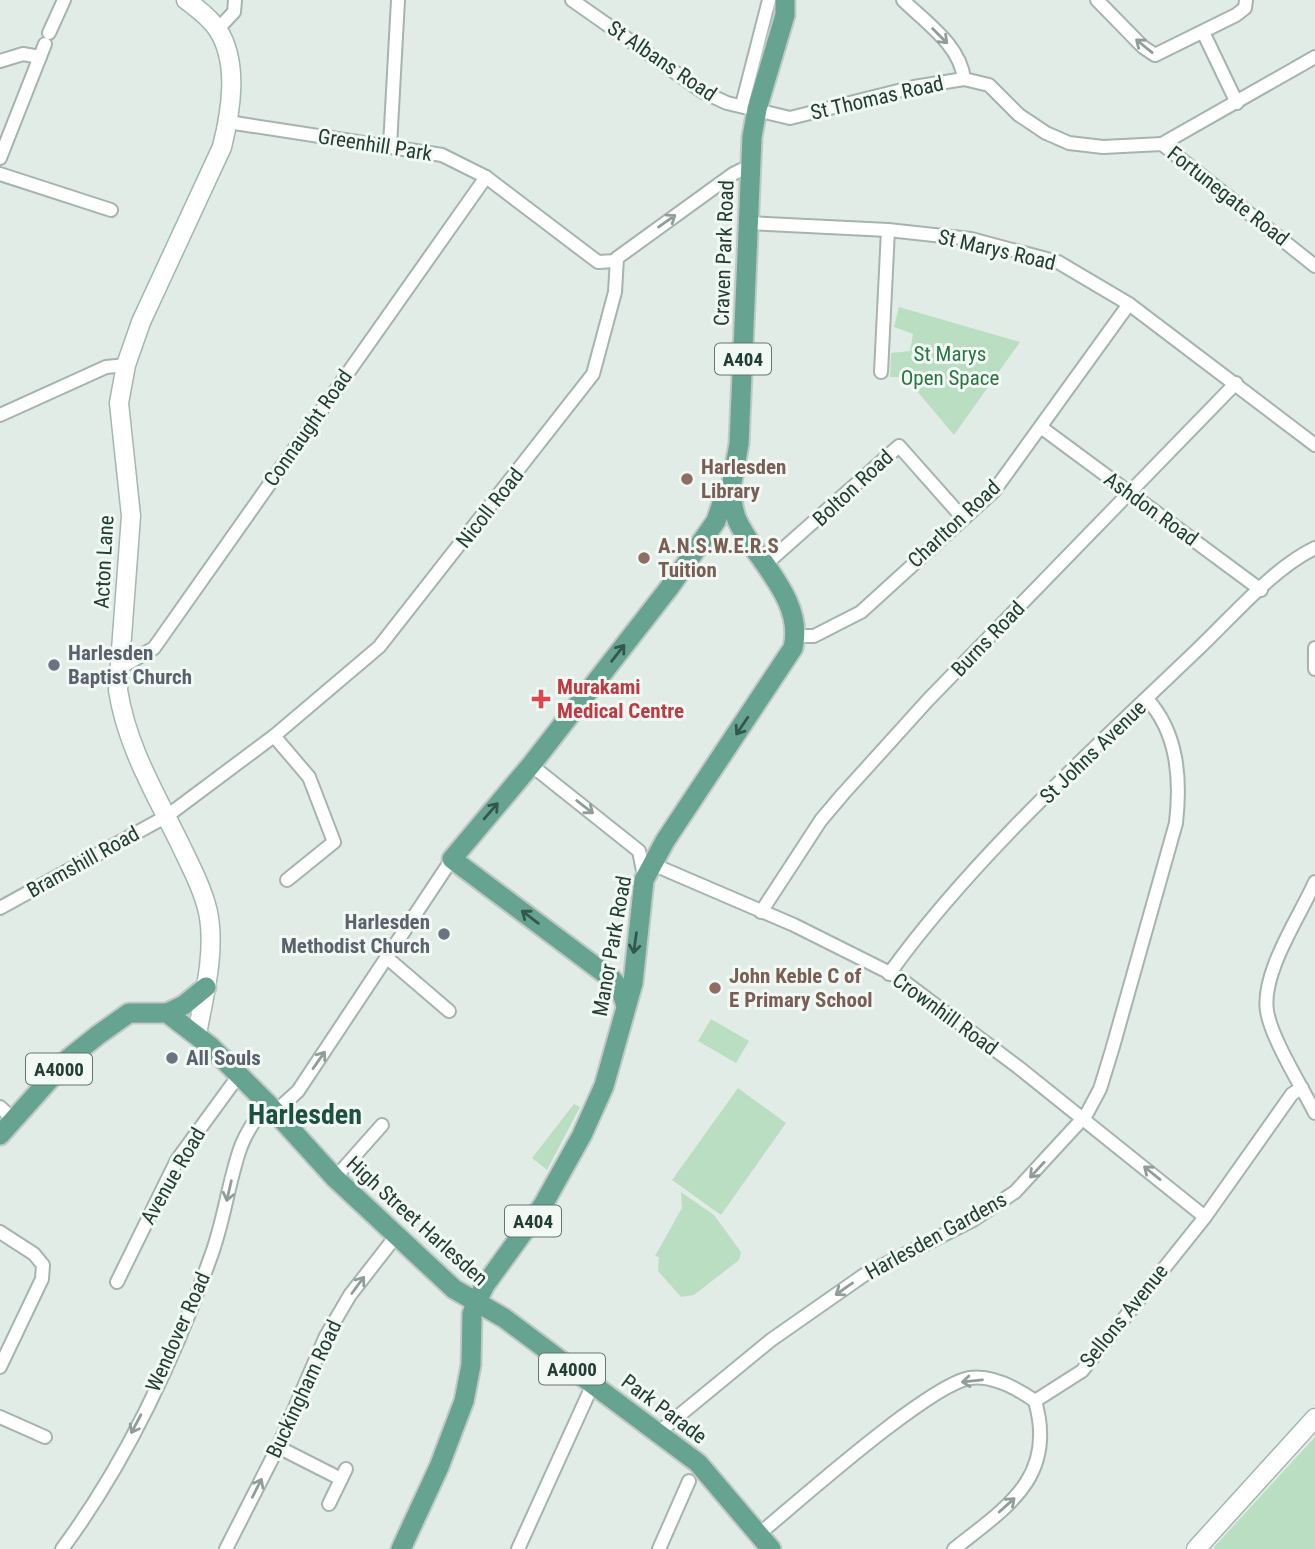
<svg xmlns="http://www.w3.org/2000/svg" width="1315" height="1549" font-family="'Roboto Condensed',sans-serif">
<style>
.green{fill:#badec2}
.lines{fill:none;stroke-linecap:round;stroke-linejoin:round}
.street-casing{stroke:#a5b4ae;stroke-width:16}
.secondary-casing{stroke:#a0b8af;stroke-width:21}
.primary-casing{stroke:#c1c9c6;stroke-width:23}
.street{stroke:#fff;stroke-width:12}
.secondary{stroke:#fff;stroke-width:18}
.primary{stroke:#66a390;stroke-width:19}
.oneway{stroke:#909e9a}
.oneway2{stroke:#33574c}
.education-dot{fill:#8d6e63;stroke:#f2f9f5;stroke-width:2.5}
.worship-dot{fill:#6b7280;stroke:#f2f9f5;stroke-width:2.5}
.health-dot{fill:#e0444e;stroke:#f2f9f5;stroke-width:2.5}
.labels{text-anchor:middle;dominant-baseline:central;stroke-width:6;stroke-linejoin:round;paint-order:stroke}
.shield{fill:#f2f9f5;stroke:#60766f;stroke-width:2}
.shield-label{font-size:19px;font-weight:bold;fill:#223e35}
.street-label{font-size:21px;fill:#223e35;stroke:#f2f9f5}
.park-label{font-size:21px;fill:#2b7545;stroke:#f2f9f5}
.education-label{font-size:21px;font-weight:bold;fill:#785e54;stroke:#f2f9f5;text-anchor:start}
.worship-label{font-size:21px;font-weight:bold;fill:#5b616d;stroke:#f2f9f5;text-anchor:start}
.health-label{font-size:21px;font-weight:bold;fill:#be3a42;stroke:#f2f9f5;text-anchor:start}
.district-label{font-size:28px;font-weight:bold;fill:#1d5042;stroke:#f2f9f5}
</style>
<rect width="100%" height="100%" fill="#e2ece7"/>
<!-- green -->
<g class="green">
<path d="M899,307l121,35 -66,93 -49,-58h-15l1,-24 19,-2 3,-17 -19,-7z"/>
<path d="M711,1019l38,22 -13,22 -38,-22z"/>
<path d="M738,1088l48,35 -65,92 -49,-35z"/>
<path d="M574,1104l6,3 -33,63 -15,-12z"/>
<path d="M681,1192l33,23 27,37 -2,8 -45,35 -13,2 -23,-26 1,-14 -4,-1 27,-48z"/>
<path d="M1315,1437v112h-100l-1,-2z"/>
</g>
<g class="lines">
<defs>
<g id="street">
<path d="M572,0l131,92 24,11 63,15 124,-31 50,-8 25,6 30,30 27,18 23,10 34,4 59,-3 153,122"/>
<path d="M903,0c23,23 57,45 61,79"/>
<path d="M1097,0l46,47 12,8 81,-40 9,-7 1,-8"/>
<path d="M218,29l16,-17 1,-12"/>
<path d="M1203,32l34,71"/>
<path d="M49,33l15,-33"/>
<path d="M0,61l23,-7 17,3"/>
<path d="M742,105l27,-105"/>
<path d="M228,122l214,33 44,22 112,85 18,-1"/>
<path d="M1162,144l153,-87"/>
<path d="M390,146l8,-146"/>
<path d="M0,158l45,-114"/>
<path d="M0,174l111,36"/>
<path d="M747,223l141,7 83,9 87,23 71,42 186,141"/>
<path d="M881,372l7,-142"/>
<path d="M0,415l106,-48 20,-2"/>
<path d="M1042,428l219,162"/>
<path d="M766,564l133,-118 63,71"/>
<path d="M796,636h18l47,-24 133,-121 135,-187"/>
<path d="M1315,648v21"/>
<path d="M120,668l34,-20 332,-471"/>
<path d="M274,736l35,41 25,65 -47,38"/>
<path d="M531,765l108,86 5,25"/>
<path d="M652,864l142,61 104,52 120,90 187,150"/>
<path d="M1315,882c-15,34 -54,91 -48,129 4,27 35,76 48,102"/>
<path d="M0,908l167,-92 107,-80 105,-89 214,-273 22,-82 2,-34 116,-84 8,-4h8"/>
<path d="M761,912l60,-92 22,-26 85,-94 308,-317"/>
<path d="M386,957l63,54"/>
<path d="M889,974c84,-117 205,-225 309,-325 34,-32 75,-81 117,-101"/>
<path d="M0,1107l14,13"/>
<path d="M275,1112l23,-21 154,-232"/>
<path d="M335,1178l47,-53"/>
<path d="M0,1232l34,22 9,11 -1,14 -42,88"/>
<path d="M117,1282l60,-122 62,-85"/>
<path d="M1035,1401l47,-30 123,-154 87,-123 10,-6"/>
<path d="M0,1417l45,20"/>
<path d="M659,1432l112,-92 93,-65 109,-55 42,-28 71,-77 14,-26 12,-39 64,-227c5,-44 2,-90 -29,-124"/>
<path d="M278,1447l63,32"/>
<path d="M329,1504l17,-35"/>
<path d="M759,1534c39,-32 169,-149 211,-156 23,-3 48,11 65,23"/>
<path d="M62,1549c64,-86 113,-192 149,-293 13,-35 17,-72 29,-107 6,-17 17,-32 27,-46"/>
<path d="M226,1549l52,-102 48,-111 24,-41 46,-59"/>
<path d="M518,1549l75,-165"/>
<path d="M659,1549l30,-68"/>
<path d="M954,1549c53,-42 103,-72 81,-148"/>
</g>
<g id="secondary">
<path d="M186,0c11,8 25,19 32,30 21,33 13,81 4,117l-81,175 -15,43 -7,38 12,113 -13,174c9,58 39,106 64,158 10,21 21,42 26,64 8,39 -4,84 -11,122"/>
<path d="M1196,1549l119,-131"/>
</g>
<g id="primary">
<path d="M625,1003l-4,-13 -9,-11 -160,-120 79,-94 138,-177 47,-67 8,-24 6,-4 9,-49 13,-307 5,-28 28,-94v-15"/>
<path d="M167,1013l17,-8 22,-18"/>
<path d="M0,1135l68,-76 30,-24 31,-22h38l43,33 57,57 68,75 119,111 50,29 194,145 73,86"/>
<path d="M401,1549l38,-82 25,-66 7,-36 1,-51 4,-11 9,-18 58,-80 39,-70 22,-49 29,-103 11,-103 21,-39 128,-193c12,-49 -38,-88 -56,-128 -4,-9 -4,-19 -7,-27"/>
</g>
</defs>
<!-- street casing -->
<use href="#street" class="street-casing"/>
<!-- secondary casing -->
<use href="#secondary" class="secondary-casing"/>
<!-- primary casing -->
<use href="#primary" class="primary-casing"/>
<!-- street -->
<use href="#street" class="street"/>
<!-- secondary -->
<use href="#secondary" class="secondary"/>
<!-- primary -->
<use href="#primary" class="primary"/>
</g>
<!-- one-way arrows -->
<defs><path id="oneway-shaft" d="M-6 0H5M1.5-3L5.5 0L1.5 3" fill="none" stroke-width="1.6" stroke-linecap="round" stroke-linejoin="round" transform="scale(1.75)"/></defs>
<g class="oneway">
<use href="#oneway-shaft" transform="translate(940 36) rotate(45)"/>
<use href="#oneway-shaft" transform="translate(1144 46) rotate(-141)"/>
<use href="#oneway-shaft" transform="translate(667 221) rotate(-35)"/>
<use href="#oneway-shaft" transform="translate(585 807) rotate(38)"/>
<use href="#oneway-shaft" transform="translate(319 1060) rotate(-55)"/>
<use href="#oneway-shaft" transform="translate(1037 1170) rotate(133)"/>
<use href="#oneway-shaft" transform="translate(1152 1173) rotate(-141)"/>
<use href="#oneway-shaft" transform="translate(229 1191) rotate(103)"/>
<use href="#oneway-shaft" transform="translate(358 1285) rotate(-54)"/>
<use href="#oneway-shaft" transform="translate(844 1289) rotate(145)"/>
<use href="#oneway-shaft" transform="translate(972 1381) rotate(174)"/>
<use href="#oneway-shaft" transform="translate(136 1424) rotate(118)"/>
<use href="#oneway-shaft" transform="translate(257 1488) rotate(-63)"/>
<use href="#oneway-shaft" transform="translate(1007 1505) rotate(-42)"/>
</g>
<g class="oneway2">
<use href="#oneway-shaft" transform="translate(618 653) rotate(-52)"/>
<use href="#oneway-shaft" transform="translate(742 726) rotate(124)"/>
<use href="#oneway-shaft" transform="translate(491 811) rotate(-49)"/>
<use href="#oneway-shaft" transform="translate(530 917) rotate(-143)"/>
<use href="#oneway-shaft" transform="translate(635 943) rotate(98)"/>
</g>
<!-- markers -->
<g class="education-dot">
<circle cx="687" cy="479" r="7"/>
<circle cx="644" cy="558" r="7"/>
<circle cx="715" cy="988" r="7"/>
</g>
<g class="worship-dot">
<circle cx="54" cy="665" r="7"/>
<circle cx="444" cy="934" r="7"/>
<circle cx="172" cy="1058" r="7"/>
</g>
<path class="health-dot" d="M537.5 688.5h7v7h7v7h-7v7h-7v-7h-7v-7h7z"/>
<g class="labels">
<!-- shield labels -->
<g class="shield">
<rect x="715" y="343.5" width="56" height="31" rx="5"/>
<rect x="26" y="1053.5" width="66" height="31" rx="5"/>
<rect x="505" y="1205.5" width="56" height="31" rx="5"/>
<rect x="539" y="1353.5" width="66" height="31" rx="5"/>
</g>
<g class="shield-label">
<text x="743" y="359">A404</text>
<text x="59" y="1069">A4000</text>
<text x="533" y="1221">A404</text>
<text x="572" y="1369">A4000</text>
</g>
<!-- street labels -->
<g class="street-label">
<text transform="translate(662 61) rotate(34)">St Albans Road</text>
<text transform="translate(877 98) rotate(-13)">St Thomas Road</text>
<text transform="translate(375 145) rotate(9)">Greenhill Park</text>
<text transform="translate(1228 196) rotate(38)">Fortunegate Road</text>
<text transform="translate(997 250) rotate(13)">St Marys Road</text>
<text transform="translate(724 253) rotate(-88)">Craven Park Road</text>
<text transform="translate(308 428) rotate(-55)">Connaught Road</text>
<text transform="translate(853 488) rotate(-43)">Bolton Road</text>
<text transform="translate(490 508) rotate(-52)">Nicoll Road</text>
<text transform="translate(1151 509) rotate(36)">Ashdon Road</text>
<text transform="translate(954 524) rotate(-43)">Charlton Road</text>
<text transform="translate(104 562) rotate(-87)">Acton Lane</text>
<text transform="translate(988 639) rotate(-46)">Burns Road</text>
<text transform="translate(1093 752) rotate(-44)">St Johns Avenue</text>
<text transform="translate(83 862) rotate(-29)">Bramshill Road</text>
<text transform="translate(612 946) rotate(-80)">Manor Park Road</text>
<text transform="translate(945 1014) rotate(36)">Crownhill Road</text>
<text transform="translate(173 1176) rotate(-60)">Avenue Road</text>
<text transform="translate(417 1221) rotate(42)">High Street Harlesden</text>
<text transform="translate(936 1236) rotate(-29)">Harlesden Gardens</text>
<text transform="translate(1124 1316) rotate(-51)">Sellons Avenue</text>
<text transform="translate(178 1332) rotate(-66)">Wendover Road</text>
<text transform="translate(304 1389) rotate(-65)">Buckingham Road</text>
<text transform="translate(664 1409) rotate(37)">Park Parade</text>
</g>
<!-- park labels -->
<g class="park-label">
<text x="950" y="354">St Marys<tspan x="950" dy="24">Open Space</tspan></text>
</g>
<!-- education labels -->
<g class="education-label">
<text x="701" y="467">Harlesden<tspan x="701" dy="24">Library</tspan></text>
<text x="658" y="546">A.N.S.W.E.R.S<tspan x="658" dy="24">Tuition</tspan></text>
<text x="729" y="976">John Keble C of<tspan x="729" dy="24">E Primary School</tspan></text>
</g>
<!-- worship labels -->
<g class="worship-label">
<text x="68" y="653">Harlesden<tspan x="68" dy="24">Baptist Church</tspan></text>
<text x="430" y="922" text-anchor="end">Harlesden<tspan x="430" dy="24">Methodist Church</tspan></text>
<text x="186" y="1058">All Souls</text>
</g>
<!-- health labels -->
<g class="health-label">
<text x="557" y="687">Murakami<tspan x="557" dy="24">Medical Centre</tspan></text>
</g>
<!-- district labels -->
<g class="district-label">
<text x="305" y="1114">Harlesden</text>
</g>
</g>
</svg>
